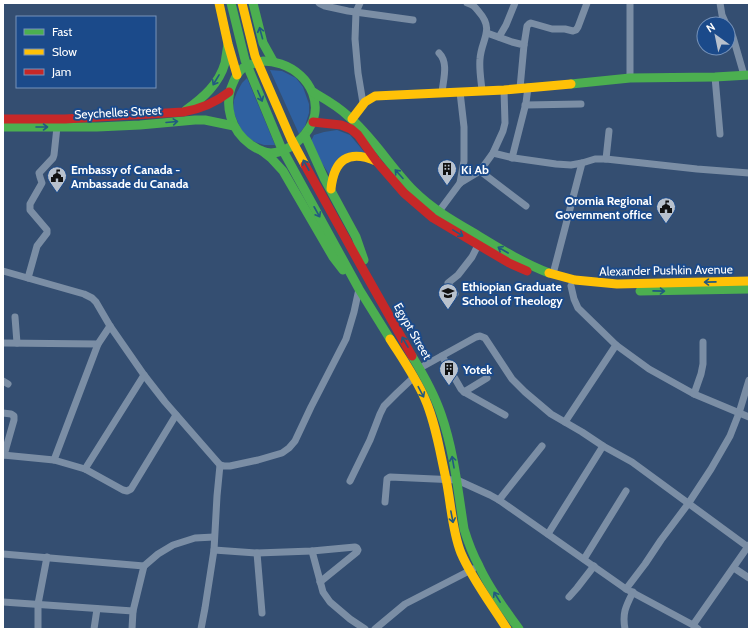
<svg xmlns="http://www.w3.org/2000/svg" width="752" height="632" font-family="Cabin,sans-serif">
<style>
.green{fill:#2f61a1}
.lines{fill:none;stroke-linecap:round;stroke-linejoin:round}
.street{stroke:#7b8ea5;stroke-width:7}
.fast{stroke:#4caf50;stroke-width:9}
.slow{stroke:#ffc107;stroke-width:9}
.jam{stroke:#c62828;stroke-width:9}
.oneway{stroke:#225981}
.labels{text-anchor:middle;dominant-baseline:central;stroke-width:4;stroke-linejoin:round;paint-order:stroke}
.street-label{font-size:12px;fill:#fff;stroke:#1b4a8a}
.poi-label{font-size:12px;font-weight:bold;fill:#fff;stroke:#1b4a8a;text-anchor:start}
</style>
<rect width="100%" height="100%" fill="#344e71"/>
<!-- green -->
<g class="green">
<path d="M270,70l12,1 14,7 7,9 6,17v9l-4,13 -6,8z"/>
<path d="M247,78l28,67h-11l-9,-3 -12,-8 -10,-23 1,-11 3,-8 5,-9z"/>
<path d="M337,130l13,5 15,18 -8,-1 -27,24 -15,-24 -4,-11 3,-6 10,-3z"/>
</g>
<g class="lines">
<!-- street -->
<g class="street">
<path d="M319,3l6,3 23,5 65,9"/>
<path d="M360,3l-4,9 -1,27 3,34 5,30"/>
<path d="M467,3c7,2 8,4 12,9 16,18 2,28 1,47 -1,10 1,21 2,31"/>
<path d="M630,3v75"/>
<path d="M720,3l2,12 4,9"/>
<path d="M728,27l5,10 11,38"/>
<path d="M487,33l25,9 12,3 -4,43"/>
<path d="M499,37l7,-12 9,-22"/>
<path d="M524,45l3,-19 2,-2 2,-1 21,6h13l8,2 3,-1 2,-3 9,-24"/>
<path d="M439,53c10,10 4,27 3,40"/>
<path d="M715,77l5,57"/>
<path d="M460,92l4,35v34l-4,22"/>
<path d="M525,105l56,-1"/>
<path d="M493,153l21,5 42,6 15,1 11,-2 13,-4h11l91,10 52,4"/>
<path d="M512,158l14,-55 2,-16"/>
<path d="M606,159l3,-28"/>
<path d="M480,171l46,35"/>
<path d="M437,214l23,-31 20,-12 13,-18 10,-22 2,-8 -1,-33"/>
<path d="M3,271l81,23 8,4 4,4 14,24 34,49 21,27 55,63 4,1h6l28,-6 24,-7 7,-5 6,-7 16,-34 35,-68 8,-27 5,-23"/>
<path d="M553,274l29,-111"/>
<path d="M28,278l9,-32 10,-13v-3l-17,-20v-6l12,-21 -2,-6 -1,-4 14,-15 1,-3 3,-28"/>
<path d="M571,286l3,13 4,9 38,37 33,24 45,25 55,23"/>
<path d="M455,294l-7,-11 10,-8 14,-18 6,-12"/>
<path d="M15,317l2,26"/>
<path d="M3,343l95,1 12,-18"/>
<path d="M442,356l19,33 3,3 41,23"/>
<path d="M420,368l56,-31 4,-1 5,2 27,41 13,13 26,22 31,18 21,14 29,16 116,85"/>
<path d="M3,381l5,3"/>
<path d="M464,392l23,-14"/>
<path d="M694,394l7,-20 2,-10v-22"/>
<path d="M3,413l8,1 3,2v4l-10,35"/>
<path d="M565,422l51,-77"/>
<path d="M3,455l51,5 31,9 38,21 4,1 4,-2 45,-74"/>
<path d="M54,460l44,-116"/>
<path d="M85,469l59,-94"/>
<path d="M350,481l20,-41 10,-26 4,-8 13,-13 17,-16"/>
<path d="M499,500l43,-54"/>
<path d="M385,502l2,-23 3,-2 67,3 33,15 9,5 127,89 67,36 5,4"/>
<path d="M548,534l55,-88"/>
<path d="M214,550l43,3 55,-2 43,-4 2,1 1,2 -1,2 -37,30"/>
<path d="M312,551l11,41 7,10 20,17 15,10"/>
<path d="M257,553l5,60"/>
<path d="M3,554l141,12"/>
<path d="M584,559l42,-68"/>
<path d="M734,568l15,10"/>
<path d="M626,589l19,-25 16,-24 27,-36 23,-35 19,-33 9,-23 10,-33"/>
<path d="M569,597l8,-9 17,-22"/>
<path d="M3,602l130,9"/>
<path d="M693,625l56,-80"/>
<path d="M38,629v-25l9,-47"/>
<path d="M94,629l3,-20"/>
<path d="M132,629l1,-18 11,-45 14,-12 15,-9 22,-7 19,-1"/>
<path d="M201,629l4,-21 9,-58 3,-54 3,-31"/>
<path d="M375,629l30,-25 68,-35"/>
<path d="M625,629c-3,-16 1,-23 8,-37"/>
</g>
<!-- fast -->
<g class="fast">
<path d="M231,3l14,57 36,87 78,142 31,50"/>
<path d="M253,3l10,40 10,18"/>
<path d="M263,61c6,0 12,1 18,3 30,10 46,44 24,70 -8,10 -22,19 -34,19 -7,0 -14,-4 -20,-8 -20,-14 -28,-40 -18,-62 2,-5 5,-11 10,-15 6,-4 13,-5 20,-7z"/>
<path d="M571,84l59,-6 85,-1 34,-2"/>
<path d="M313,92c12,7 25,14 35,24 25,21 43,52 66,75 19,19 43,32 65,45 23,14 46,28 70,37"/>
<path d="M186,110c17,-12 33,-26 39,-47 1,-6 2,-13 3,-19"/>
<path d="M3,127h94l43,-2 55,-5h10l29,6"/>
<path d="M305,136l19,42 32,59 8,23"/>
<path d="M262,151l9,7 12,13 50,86 10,13"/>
<path d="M640,291l109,-2"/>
<path d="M412,356c11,18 22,37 29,58 13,37 17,77 23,115 4,13 9,26 15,37 10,22 26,44 40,63"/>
</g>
<!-- slow -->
<g class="slow">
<path d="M219,3l9,41 9,31"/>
<path d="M242,3l13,53 36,83 14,26"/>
<path d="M352,119l13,-17 10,-6 129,-6 67,-6"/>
<path d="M331,189c3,-29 17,-40 45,-28"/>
<path d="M549,273l26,7 42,4 132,-3"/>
<path d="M390,339c12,19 26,39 35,60 11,25 15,54 21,80 5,24 6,52 15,74 11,26 31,52 46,76"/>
</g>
<!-- jam -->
<g class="jam">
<path d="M3,119h62l118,-7c18,-3 32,-9 46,-20"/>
<path d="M313,122l28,3 10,4 7,6 19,27 27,31 29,25 76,45 18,8"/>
<path d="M305,165l60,108 47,83"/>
</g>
</g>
<!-- one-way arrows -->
<defs><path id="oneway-shaft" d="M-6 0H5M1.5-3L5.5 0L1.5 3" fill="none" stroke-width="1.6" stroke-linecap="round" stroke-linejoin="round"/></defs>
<g class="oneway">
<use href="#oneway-shaft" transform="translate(261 33) rotate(-105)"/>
<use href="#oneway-shaft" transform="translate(216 80) rotate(121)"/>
<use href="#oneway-shaft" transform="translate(260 96) rotate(67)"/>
<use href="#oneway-shaft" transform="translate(172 122) rotate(-5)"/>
<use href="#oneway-shaft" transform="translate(42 127)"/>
<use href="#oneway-shaft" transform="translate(306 165) rotate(-119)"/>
<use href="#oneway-shaft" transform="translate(399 174) rotate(-132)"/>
<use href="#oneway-shaft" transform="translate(317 212) rotate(61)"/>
<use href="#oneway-shaft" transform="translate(458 233) rotate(31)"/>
<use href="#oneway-shaft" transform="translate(503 250) rotate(-150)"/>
<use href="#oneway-shaft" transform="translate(710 282) rotate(179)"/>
<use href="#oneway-shaft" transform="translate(659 291) rotate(1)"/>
<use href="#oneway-shaft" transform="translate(405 342) rotate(-120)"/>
<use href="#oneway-shaft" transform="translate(421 392) rotate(62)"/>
<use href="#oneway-shaft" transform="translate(453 462) rotate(-100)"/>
<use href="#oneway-shaft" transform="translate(452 517) rotate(79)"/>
<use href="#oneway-shaft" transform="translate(497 597) rotate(-122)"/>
</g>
<!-- icons -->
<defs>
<symbol id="building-pin" viewBox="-11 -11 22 30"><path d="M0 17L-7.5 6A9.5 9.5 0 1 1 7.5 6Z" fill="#b8c1cd" stroke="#1b4a8a"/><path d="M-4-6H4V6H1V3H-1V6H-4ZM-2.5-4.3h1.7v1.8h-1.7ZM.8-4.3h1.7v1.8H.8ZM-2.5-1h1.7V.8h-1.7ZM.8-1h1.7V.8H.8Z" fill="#111"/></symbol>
<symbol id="civic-pin" viewBox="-11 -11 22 30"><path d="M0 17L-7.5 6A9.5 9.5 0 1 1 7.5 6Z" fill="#b8c1cd" stroke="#1b4a8a"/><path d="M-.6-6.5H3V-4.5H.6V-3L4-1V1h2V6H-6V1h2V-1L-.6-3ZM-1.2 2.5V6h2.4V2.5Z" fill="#111"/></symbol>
<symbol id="university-pin" viewBox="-11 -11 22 30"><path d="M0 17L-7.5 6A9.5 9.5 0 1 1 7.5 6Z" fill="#b8c1cd" stroke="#1b4a8a"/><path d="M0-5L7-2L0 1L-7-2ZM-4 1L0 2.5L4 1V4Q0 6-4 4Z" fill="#111"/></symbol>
</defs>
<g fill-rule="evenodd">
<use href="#building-pin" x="436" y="158" width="22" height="30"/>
<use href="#civic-pin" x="46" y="165" width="22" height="30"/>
<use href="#civic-pin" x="655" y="196" width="22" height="30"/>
<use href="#university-pin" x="437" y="282" width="22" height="30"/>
<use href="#building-pin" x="438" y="358" width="22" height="30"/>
</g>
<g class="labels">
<!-- street labels -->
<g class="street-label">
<text transform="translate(118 112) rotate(-3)">Seychelles Street</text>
<text transform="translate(666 270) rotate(-1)">Alexander Pushkin Avenue</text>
<text transform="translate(413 331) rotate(60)">Egypt Street</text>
</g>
<!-- poi labels -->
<g class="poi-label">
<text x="71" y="169">Embassy of Canada -<tspan x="71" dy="14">Ambassade du Canada</tspan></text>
<text x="461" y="169">Ki Ab</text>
<text x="652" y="200" text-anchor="end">Oromia Regional<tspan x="652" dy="14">Government office</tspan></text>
<text x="462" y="286">Ethiopian Graduate<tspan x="462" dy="14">School of Theology</tspan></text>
<text x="463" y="369">Yotek</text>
</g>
</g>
<!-- border -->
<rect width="752" height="632" fill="none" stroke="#ffffff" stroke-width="8"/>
<!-- legend -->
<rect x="16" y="16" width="140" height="72" fill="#1b4a8a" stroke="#7692b9"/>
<rect x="24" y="29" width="20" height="6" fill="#4caf50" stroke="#7692b9"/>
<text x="52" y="36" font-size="12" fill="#ffffff">Fast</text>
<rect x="24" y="49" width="20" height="6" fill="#ffc107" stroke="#7692b9"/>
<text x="52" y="56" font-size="12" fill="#ffffff">Slow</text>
<rect x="24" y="69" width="20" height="6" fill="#c62828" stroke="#7692b9"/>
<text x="52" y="76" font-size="12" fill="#ffffff">Jam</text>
<!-- north arrow -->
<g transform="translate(716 36) rotate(327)"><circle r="19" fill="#1b4a8a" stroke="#7692b9"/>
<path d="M0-3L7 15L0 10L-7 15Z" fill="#b8c1cd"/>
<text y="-6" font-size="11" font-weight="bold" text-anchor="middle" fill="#ffffff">N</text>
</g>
</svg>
